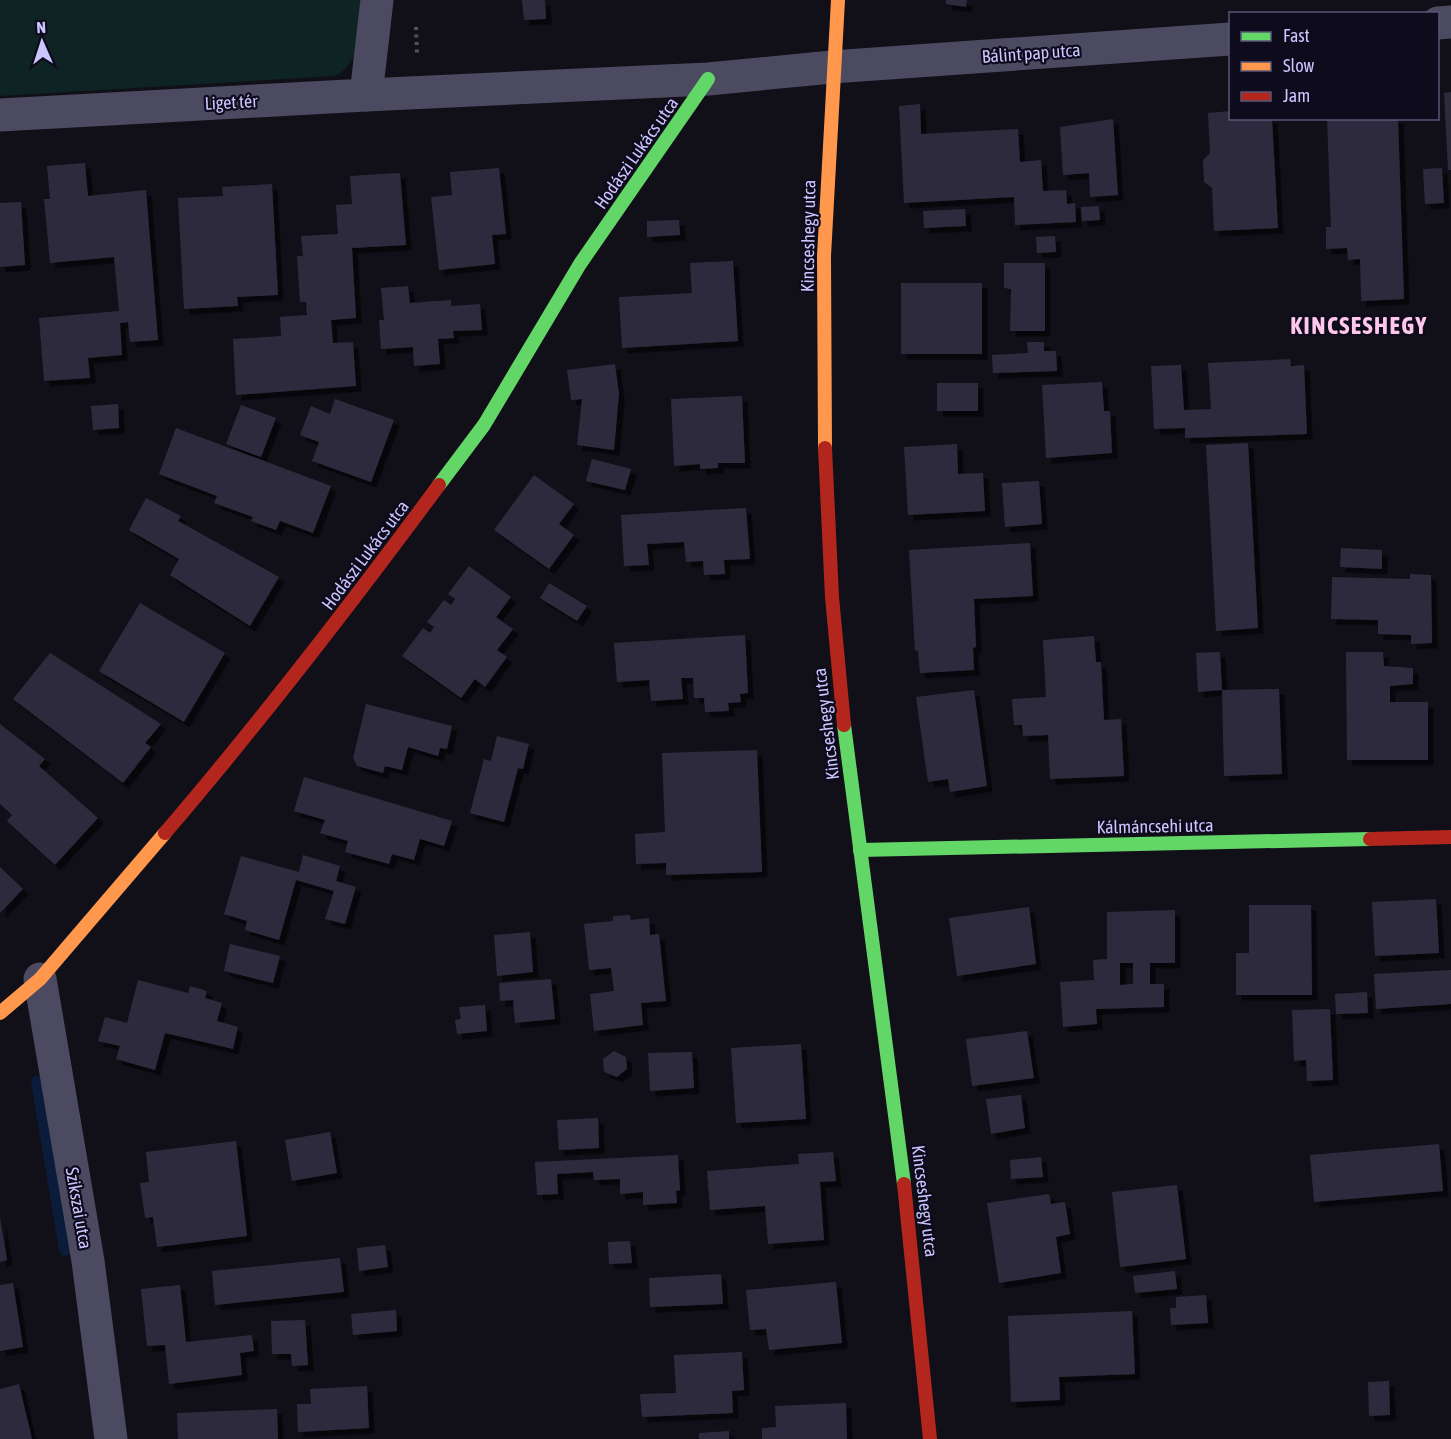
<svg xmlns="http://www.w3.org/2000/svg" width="1451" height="1439" font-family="'Asap Condensed',sans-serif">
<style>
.green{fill:#0e2323}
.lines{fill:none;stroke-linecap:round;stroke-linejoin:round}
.stream{stroke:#0b1c3a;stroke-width:12}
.building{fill:#2e2b3c;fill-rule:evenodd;filter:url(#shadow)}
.path{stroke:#475662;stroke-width:4;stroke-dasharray:3 4.5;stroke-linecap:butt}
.street{stroke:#4b4a61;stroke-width:33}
.fast{stroke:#63d668;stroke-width:14}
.slow{stroke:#ff974d;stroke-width:14}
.jam{stroke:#b3261e;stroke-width:14}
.labels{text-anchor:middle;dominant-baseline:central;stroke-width:4.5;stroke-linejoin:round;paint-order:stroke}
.street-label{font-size:18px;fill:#ccc6ff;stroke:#0e0b1c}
.district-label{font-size:24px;font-weight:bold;letter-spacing:1.5px;fill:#ffc8eb;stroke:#0e0b1c}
</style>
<defs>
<filter id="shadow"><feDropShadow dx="5.5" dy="5.5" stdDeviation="0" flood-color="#0009"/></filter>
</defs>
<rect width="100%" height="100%" fill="#110f18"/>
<!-- green -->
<path class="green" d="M0,0h365c-5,24 -4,65 -30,76l-335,20z"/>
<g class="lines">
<!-- stream -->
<path class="stream" d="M37,1082l28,168"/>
</g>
<!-- building -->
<g class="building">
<path d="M522,0h23l1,19 -22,1z"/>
<path d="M946,0h21l-1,7 -20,-3z"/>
<path d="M1451,92v78h-3l-4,-77z"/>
<path d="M920,104l1,30 97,-5 2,33 21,-2 2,31 23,-1 1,14 8,-1 1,19 -61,3 -1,-28 -110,6 -5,-97z"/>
<path d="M1230,111v7h42l6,110 -64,3 -2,-43 -8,-6 -1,-22 7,-7 -2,-40z"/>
<path d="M1327,118h71l6,181 -43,2 -1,-42 -12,1 -1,-12 -21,1v-22h5z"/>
<path d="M1113,119l5,76 -28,2 -1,-24 -26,2 -3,-48z"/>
<path d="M85,163l3,33 58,-6 12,150 -28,2 -2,-20 -8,1 2,32 -34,3 2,20 -46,3 -5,-63 80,-7 -5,-54 -64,6 -6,-64h6l-3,-33z"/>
<path d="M499,168l7,66 -14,1 3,29 -56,6 -8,-73 21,-2 -2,-23z"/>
<path d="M1442,168l2,35 -19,1 -2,-35z"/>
<path d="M400,173l6,72 -54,3 4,70 -25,2 2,23 20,-1 3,44 -120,9 -3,-56 48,-3 -1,-19 27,-2 -1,-13h-6l-3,-46h6l-2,-20 37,-2 -2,-29 16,-1 -2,-28z"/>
<path d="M272,184l6,111 -41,2 1,9 -54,3 -6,-111 45,-2 -1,-9z"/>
<path d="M21,202l4,63 -25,2v-64z"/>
<path d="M1099,206l1,14 -18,1 -1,-14z"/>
<path d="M965,209l1,17 -42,2 -1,-17z"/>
<path d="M679,220l1,15 -33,2v-16z"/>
<path d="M1055,236l1,16 -19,1 -1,-16z"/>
<path d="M733,261l5,80 -116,7 -3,-51 73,-4 -2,-30z"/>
<path d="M1004,263h41v68h-35l1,-42 -7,-1z"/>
<rect x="901" y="283" width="81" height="71"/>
<path d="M408,286l2,17 41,-3v6l29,-2 2,26 -29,1 1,7 -16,1 2,25 -26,2 -1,-19 -32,2 -2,-29h5l-3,-32z"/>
<path d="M1027,342h17v9h12l1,20 -64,2 -1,-18 36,-2z"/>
<path d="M1290,359l1,7 13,-1 3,69 -122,4v-10l-31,1 -3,-63 30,-1 3,45 27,-1 -3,-46z"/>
<path d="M615,364l4,30 -5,56 -37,-5 5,-46 -11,1 -4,-30z"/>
<path d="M1102,382l2,29h6l2,42 -66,5 -4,-73z"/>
<rect x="937" y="383" width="41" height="28"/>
<path d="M742,396l3,67h-27v5l-18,1v-5l-26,2 -3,-67z"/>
<path d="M335,399l59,21 -23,62 -59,-21 7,-19 -19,-7 11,-29 19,8z"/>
<path d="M118,404l1,24 -26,2 -2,-24z"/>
<path d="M241,405l35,13 -15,39 -35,-13z"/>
<path d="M176,428l155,58 -18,47 -33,-12 -4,9 -25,-9 2,-4 -39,-14 3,-7 -58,-22z"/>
<path d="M1248,443l10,185 -42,3 -10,-186z"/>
<path d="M957,444l1,30 25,-1 2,38 -77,4 -4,-68z"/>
<path d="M592,459l39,10 -6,21 -39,-9z"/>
<path d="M534,475l40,29 -15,20 15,11 -25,34 -55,-39z"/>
<path d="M1039,481l3,43 -37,3 -3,-44z"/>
<path d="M146,498l35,18 -3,5 101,56 -29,49 -80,-51 9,-16 -50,-29z"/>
<path d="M746,508l4,51 -26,1 1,14 -21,1 -1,-14 -17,1 -2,-20 -37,2 2,21 -25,1 -3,-51z"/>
<path d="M1030,543l3,53 -59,3 2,48 -3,1 1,22 -54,3 -2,-23 -3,1 -6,-101z"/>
<path d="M1341,548l41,2v19l-42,-2z"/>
<path d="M469,566l42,31 -15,20 17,12 -16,21 10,7 -22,30 -10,-8 -14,19 -59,-42 21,-28 7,5 4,-6 -7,-5 17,-22 7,5 4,-6 -7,-5z"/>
<path d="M1410,574l21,1 1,68 -21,1v-9l-33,-1v-14l-47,-1 1,-42 78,2z"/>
<path d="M549,583l38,23 -10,15 -37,-23z"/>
<path d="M140,603l85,50 -41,69 -85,-51z"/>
<path d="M745,635l3,58 -8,1 1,8 -13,1 1,8 -24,1 -1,-14h-10l-1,-20h-12l2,21 -32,2 -2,-21 -32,2 -3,-39z"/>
<path d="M1094,636l2,26h5l3,58 17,-1 3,57 -74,3 -2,-44 -25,1 -1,-11h-8l-2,-26 34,-2 -3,-57z"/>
<path d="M1220,652l2,38 57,-1 3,85 -58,2 -2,-86 -24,2 -2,-39z"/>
<path d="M1346,652h37l1,14 29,2v16l-23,2v16h38v58h-81z"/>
<path d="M50,653l111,71 -16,19 6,4 -28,36 -110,-84z"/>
<path d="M974,690l13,96 -37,6 -2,-13 -20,3 -12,-85z"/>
<path d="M366,704l86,22 -5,23 -7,-1 -2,8 -30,-9 -6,23 -17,-4 -2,7 -26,-7 -4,-8z"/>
<path d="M0,724l45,35 -6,7 59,52 -43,47 -48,-44 5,-6 -12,-11z"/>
<path d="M497,736l32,8 -6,25 -5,-1 -14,54 -34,-9 14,-54 7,2z"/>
<path d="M757,750l5,122 -96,3v-12l-30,1 -1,-30 30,-2 -3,-79z"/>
<path d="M304,777l148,44 -8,25 -24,-7 -6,21 -22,-6 -3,10 -44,-12 3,-11 -28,-8 5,-13 -31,-9z"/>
<path d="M303,855l37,11 -4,15 20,6 -11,37 -20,-5 9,-28 -38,-11 -17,60 -34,-10 2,-9 -23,-7 17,-58 58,16z"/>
<path d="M0,867l23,22 -23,24z"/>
<path d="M1436,899l3,54 -64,3 -3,-54z"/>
<path d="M1249,905h62l1,90h-76v-42h13z"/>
<path d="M1029,907l7,57 -79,12 -8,-58z"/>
<path d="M1175,910v53h-25v21h14v23l-68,2 1,15 -34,3 -3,-45 34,-2 -1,-20 14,-1v-47zM1120,963h13v21l-13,1z"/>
<path d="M630,915l1,5 18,-2 1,17 9,-1 7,67 -25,2 2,22 -49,6 -4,-37 24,-3 -3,-23 -22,2 -5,-46 29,-3v-5z"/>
<path d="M530,932l3,40 -36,4 -3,-41z"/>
<path d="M230,944l50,12 -7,27 -49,-12z"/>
<path d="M1451,970v34l-75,5 -2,-35z"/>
<path d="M551,979l4,40 -40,4 -2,-23 -13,1 -1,-18z"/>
<path d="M138,980l50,13 2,-7 17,5 -2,7 17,5 -5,18 21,6 -5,22 -68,-16 -10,37 -39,-11 4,-13 -22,-5 7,-24 22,6z"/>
<path d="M1367,992l1,21 -32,1 -1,-20z"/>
<path d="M485,1005l2,26 -30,3 -2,-14 6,-1 -2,-12z"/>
<path d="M1330,1009l3,71 -26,1 -1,-21 -12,1 -2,-51z"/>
<path d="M1027,1031l7,47 -62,8 -6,-47z"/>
<path d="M801,1044l5,75 -70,4 -5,-75z"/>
<path d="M614,1051l12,6 1,12 -10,8 -13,-5 -1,-13z"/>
<path d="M692,1052l2,36 -44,3 -2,-38z"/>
<path d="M1021,1095l4,33 -34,6 -5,-35z"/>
<path d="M598,1118l1,30 -40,2 -2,-30z"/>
<path d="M330,1132l7,41 -45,8 -7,-41z"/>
<path d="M236,1141l11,95 -90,11 -4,-30 -8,1 -5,-35 9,-1 -3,-30z"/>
<path d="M1439,1144l4,47 -129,11 -4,-47z"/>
<path d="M833,1152l3,29 -16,1 4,58 -56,4 -3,-38 -55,4 -3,-39 92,-7 -1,-10z"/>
<path d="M678,1155l2,35 -4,1 1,12 -34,2v-13l-23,2v-15l-26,1 -1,-8 -36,2 1,20 -21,1 -2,-33z"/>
<path d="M1041,1157l2,20 -32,2 -1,-19z"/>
<path d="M1177,1185l9,74 -66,8 -8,-75z"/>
<path d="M1049,1194l2,10 14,-2 5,32 -14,3 5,36 -62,10 -12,-80z"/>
<path d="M0,1218l7,42 -7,2z"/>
<path d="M630,1241l2,22 -23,1 -1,-22z"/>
<path d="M385,1245l3,22 -29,4 -2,-23z"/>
<path d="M340,1258l4,34 -129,13 -3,-34z"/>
<path d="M1175,1271l2,18 -42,4 -2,-17z"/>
<path d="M721,1274l2,30 -73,3 -1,-29z"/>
<path d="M836,1282l6,61 -73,7 -3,-21 -16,1 -4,-40z"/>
<path d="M13,1283l10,64 -23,4v-66z"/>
<path d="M180,1285l6,57 66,-7 2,16 -14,2 2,22 -73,9 -4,-39 -18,1 -6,-57z"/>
<path d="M1206,1295l2,28 -37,2 -1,-17h6v-11z"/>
<path d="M396,1310l1,21 -44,4 -2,-21z"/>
<path d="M1132,1311l3,63 -76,3 1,23 -49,2 -3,-86z"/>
<path d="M305,1320l3,45 -16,1 -1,-12h-19l-1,-33z"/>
<path d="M742,1352l2,38 -12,1 1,22 -91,4 -2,-23 36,-1 -2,-38z"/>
<path d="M1389,1381l1,34 -21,1 -1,-34z"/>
<path d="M19,1384l13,55h-32v-50z"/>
<path d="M367,1386l2,42 -71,4 -1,-28h14l-1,-15z"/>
<path d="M846,1403l1,36h-85v-11l14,-1 -1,-21z"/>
<path d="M277,1409l1,30h-100l-1,-26z"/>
<path d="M729,1431v8h-30v-6z"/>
</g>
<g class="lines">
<!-- path -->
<path class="path" d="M416,27l1,26"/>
<!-- street -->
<g class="street">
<path d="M1438,23l13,-1"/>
<path d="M366,95l342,-16 124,-12 398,-28"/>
<path d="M0,115l366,-20 11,-95"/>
<path d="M40,979l48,282 23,178"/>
</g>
<!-- fast -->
<g class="fast">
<path d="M439,485l45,-60 96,-161 128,-185"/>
<path d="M844,725l60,459"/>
<path d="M860,850l510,-11"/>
</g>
<!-- slow -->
<g class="slow">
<path d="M825,448l-1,-192 14,-256"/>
<path d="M0,1013l40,-34 125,-146"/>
</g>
<!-- jam -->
<g class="jam">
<path d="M825,448l7,149 12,128"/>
<path d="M165,833c96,-112 186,-229 274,-348"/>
<path d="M1370,839l81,-2"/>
<path d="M904,1184l26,255"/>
</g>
</g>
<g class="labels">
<!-- street labels -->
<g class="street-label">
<text transform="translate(1031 53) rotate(-4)">Bálint pap utca</text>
<text transform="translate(231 102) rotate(-3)">Liget tér</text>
<text transform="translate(636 153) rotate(-55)">Hodászi Lukács utca</text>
<text transform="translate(808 236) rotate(-89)">Kincseshegy utca</text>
<text transform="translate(365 555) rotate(-53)">Hodászi Lukács utca</text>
<text transform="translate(826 724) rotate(-97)">Kincseshegy utca</text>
<text transform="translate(1155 826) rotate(-1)">Kálmáncsehi utca</text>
<text transform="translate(925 1201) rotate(83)">Kincseshegy utca</text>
<text transform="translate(79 1208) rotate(80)">Szikszai utca</text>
</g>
<!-- district labels -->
<g class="district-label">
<text x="1359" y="325">KINCSESHEGY</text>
</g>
</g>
<!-- legend -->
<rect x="1229" y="12" width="210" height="108" fill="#0e0b1c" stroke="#5a5677" stroke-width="1.5"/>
<rect x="1241" y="32" width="30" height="9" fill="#63d668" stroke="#5a5677" stroke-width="1.5"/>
<text x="1283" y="42" font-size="18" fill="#ccc6ff">Fast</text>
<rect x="1241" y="62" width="30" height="9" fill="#ff974d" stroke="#5a5677" stroke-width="1.5"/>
<text x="1283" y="72" font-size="18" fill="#ccc6ff">Slow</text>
<rect x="1241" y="92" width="30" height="9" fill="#b3261e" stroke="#5a5677" stroke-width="1.5"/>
<text x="1283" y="102" font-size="18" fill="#ccc6ff">Jam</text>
<!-- north arrow -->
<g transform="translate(42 42) rotate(357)" stroke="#0e0b1c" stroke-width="4.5" paint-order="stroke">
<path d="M0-4.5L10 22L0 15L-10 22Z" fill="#ccc6ff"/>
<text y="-9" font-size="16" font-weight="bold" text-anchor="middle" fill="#ccc6ff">N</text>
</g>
</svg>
